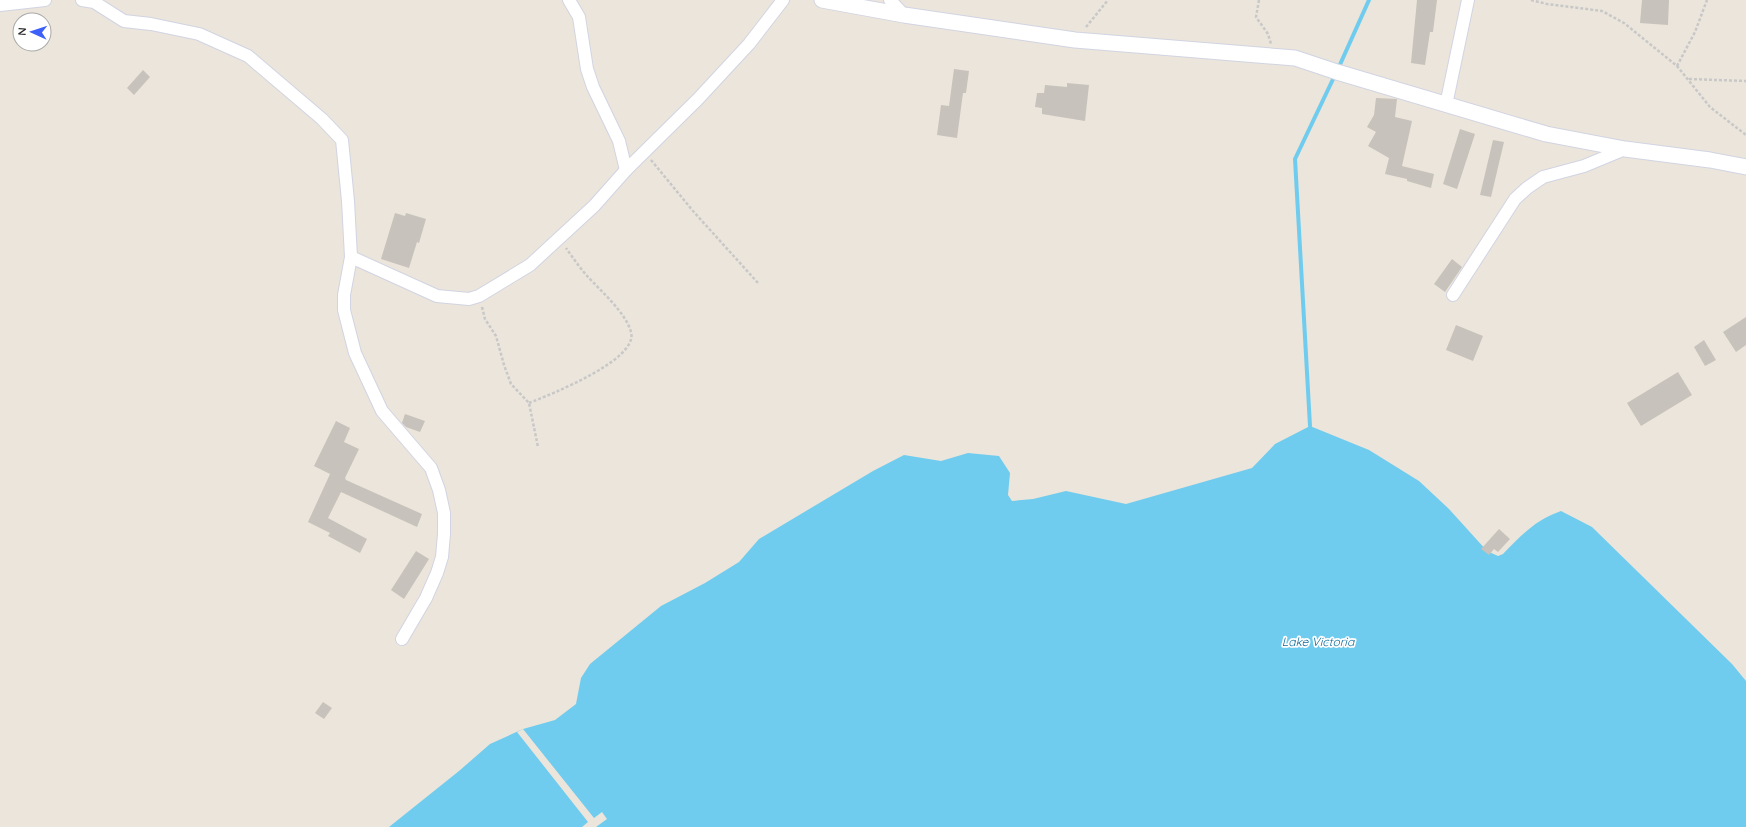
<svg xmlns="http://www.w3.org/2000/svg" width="1746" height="827" font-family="Quicksand,sans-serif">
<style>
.water{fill:#6fccee}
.pier{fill:#ece5db}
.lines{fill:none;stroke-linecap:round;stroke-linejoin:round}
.stream{stroke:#6fccee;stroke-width:4}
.building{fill:#c7c2bb}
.minor-casing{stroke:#d1d4e2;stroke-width:14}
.tertiary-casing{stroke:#d1d4e2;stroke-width:17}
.path{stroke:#c8c8c8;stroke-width:2.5;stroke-dasharray:3 2;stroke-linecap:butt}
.minor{stroke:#fff;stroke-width:12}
.tertiary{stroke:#fff;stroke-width:15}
.labels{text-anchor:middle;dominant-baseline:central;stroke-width:3.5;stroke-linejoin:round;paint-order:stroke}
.water-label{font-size:12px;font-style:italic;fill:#0e6a99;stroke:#fff}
</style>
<rect width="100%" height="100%" fill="#ece5db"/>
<!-- water -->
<path class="water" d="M1310,426l59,24 50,31 30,28 38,42 11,5 5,-2c19,-19 32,-34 58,-43l31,16 140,137 14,17v146h-1357l70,-56 31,-27 33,-15 32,-9 21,-16 5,-26 9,-14 71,-58 44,-23 34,-21 20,-23 114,-68 31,-16 37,6 27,-8 31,3 11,17 -2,22 4,6 21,-2 33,-8 60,13 126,-36 23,-24z"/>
<!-- pier -->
<path class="pier" d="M523,729l71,89 8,-6 5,7 -11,8h-14l6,-5 -71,-90z"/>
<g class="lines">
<!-- stream -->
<g class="stream">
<path d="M1338,69l31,-69"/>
<path d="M1310,426l-15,-267 40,-84"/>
</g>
</g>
<!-- building -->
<g class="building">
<path d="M1417,0h20l-4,32h-3l-5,33 -14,-2z"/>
<path d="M1642,0h27l-1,25 -28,-2z"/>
<path d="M954,69l15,2 -3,22h-3l-6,45 -20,-3 4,-30 8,1z"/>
<path d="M143,70l7,7 -16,18 -7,-7z"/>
<path d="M1067,83l22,2 -4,36 -43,-7v-6l-7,-1 2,-14h7l1,-8 22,2z"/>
<path d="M1376,98l21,1 -2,18 17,4 -10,45 32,8 -3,14 -24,-7v-2l-22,-5 4,-16 -21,-12 8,-14 -9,-5 7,-12z"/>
<path d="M1460,129l15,5 -18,55 -14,-5z"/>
<path d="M1493,140l11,2 -13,55 -11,-2z"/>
<path d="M395,213l10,3 1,-3 20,6 -7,24 -2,-1 -8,26 -28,-9z"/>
<path d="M1452,259l10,8 -17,25 -11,-8z"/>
<path d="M1746,317v28l-10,7 -13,-20z"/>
<path d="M1456,325l27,11 -10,25 -27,-11z"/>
<path d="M1704,340l12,20 -11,6 -11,-19z"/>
<path d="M1678,372l14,23 -51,31 -14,-23z"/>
<path d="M405,414l20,7 -5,11 -14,-5 -4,-4z"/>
<path d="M336,421l14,7 -6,14 15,7 -14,29 1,2 76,34 -5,13 -76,-35 -13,26 39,21 -7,14 -32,-17 2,-3 -22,-11 22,-48 -16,-8z"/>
<path d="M1499,529l11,10 -12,13 -4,-3 -5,6 -8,-6z"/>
<path d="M416,551l13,8 -25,40 -13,-9z"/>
<path d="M323,702l9,6 -8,11 -9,-6z"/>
</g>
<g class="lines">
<defs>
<g id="minor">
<path d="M82,0l12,2 30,19 27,3 48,10 49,22 74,63 20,21 6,61 3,56 -7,38v15l11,43 27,58 49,57 8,22 5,23v21l-2,23 -5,16 -11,25 -24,41"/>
<path d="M569,0l10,17 8,52 6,18 26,54 7,29"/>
<path d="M890,0l14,15"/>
<path d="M0,5l45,-5"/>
<path d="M1446,105l22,-105"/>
<path d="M351,257l86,39 32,3 10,-3 51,-31 64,-59 32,-36 72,-71 51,-55 34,-44"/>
<path d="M1453,295l62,-96 12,-11 16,-11 41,-11 41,-17"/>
</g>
<path id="tertiary" d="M822,0l82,15 171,25 220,18 42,14 209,62 79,15 85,11 36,7"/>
</defs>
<!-- minor casing -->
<use href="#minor" class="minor-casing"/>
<!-- tertiary casing -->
<use href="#tertiary" class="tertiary-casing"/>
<!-- path -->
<g class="path">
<path d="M1259,0l-3,17 12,17 3,10"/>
<path d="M1531,0l16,4 55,7 22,12 53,43 33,41 36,28"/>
<path d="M1086,27l22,-27"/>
<path d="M1677,66l18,-34 12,-32"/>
<path d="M1689,79l57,2"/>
<path d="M651,160l42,51 65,72"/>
<path d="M482,307l3,12 11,17 8,29 7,19 18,19 9,44"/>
<path d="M529,403c20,-8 110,-43 102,-71 -5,-19 -30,-41 -43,-55 -8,-9 -15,-19 -22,-29"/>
</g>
<!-- minor -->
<use href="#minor" class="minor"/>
<!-- tertiary -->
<use href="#tertiary" class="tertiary"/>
</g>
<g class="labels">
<!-- water labels -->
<g class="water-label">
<text x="1318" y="641">Lake Victoria</text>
</g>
</g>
<!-- north arrow -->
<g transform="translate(32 32) rotate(273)"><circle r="19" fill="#ffffff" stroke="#aaaaaa"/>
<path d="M0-3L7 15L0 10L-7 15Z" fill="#3c60f8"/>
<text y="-6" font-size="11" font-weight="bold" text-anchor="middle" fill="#2a2a2a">N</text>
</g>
</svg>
